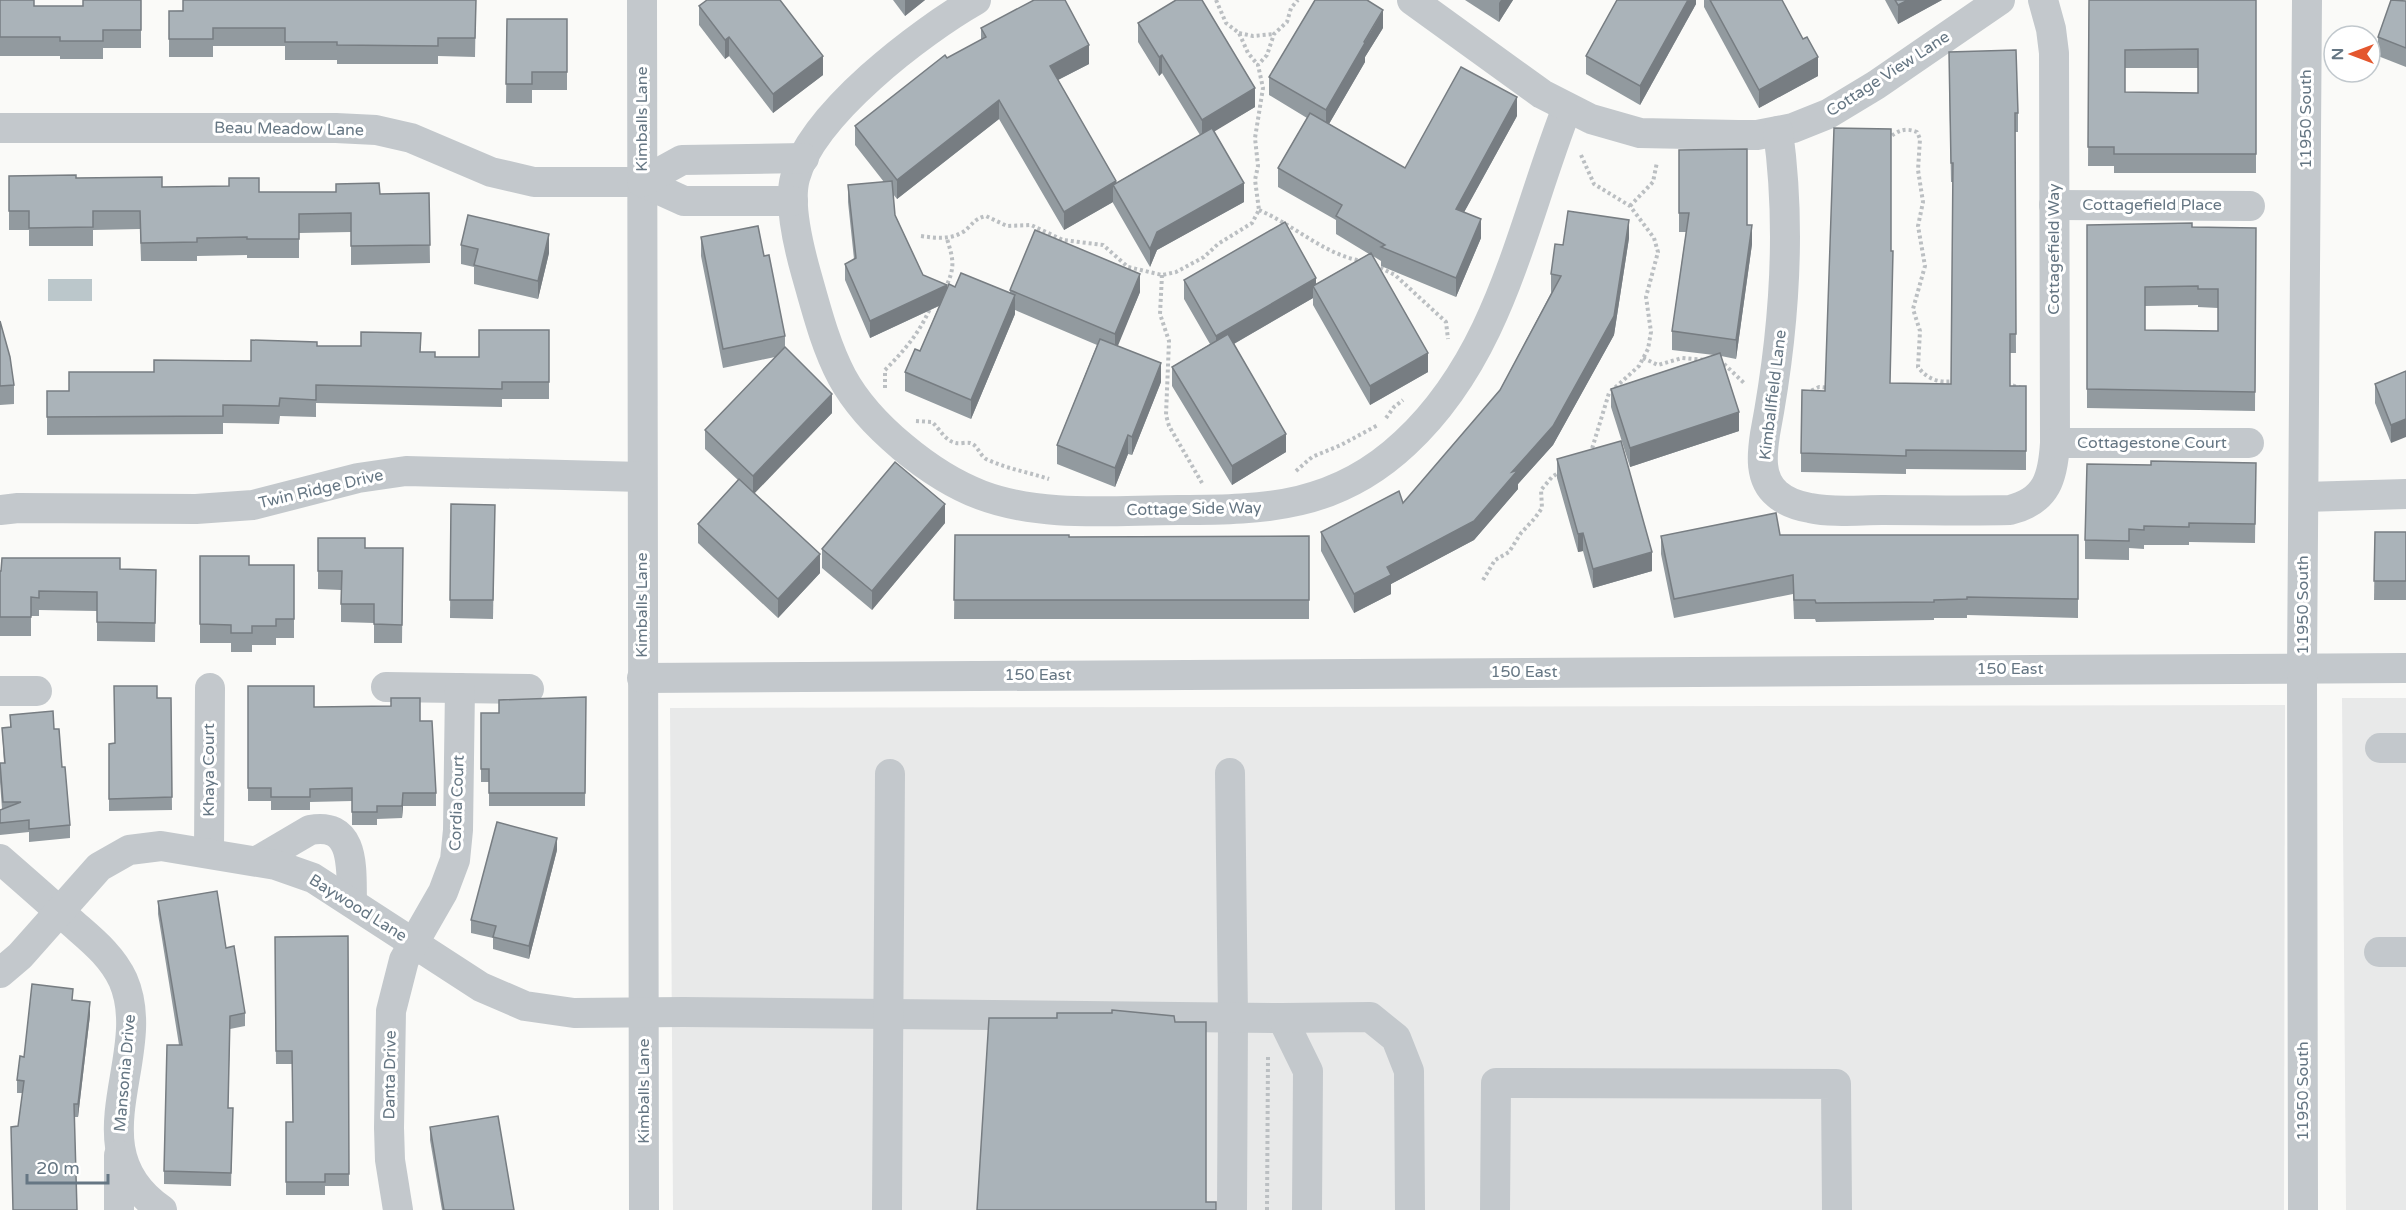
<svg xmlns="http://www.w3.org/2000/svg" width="2406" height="1210" font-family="'Varela Round',sans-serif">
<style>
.built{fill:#e8e9e9}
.water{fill:#bbc7cb}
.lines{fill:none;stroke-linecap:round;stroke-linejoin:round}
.path{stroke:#bbbfc2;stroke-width:4;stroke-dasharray:3 3;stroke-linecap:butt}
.minor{stroke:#c3c8cc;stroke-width:30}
.wall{fill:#929a9f;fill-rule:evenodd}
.shaded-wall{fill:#777d82}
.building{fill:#aab3b9;stroke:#777d82;stroke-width:1.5;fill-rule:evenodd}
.labels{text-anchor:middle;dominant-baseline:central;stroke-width:6;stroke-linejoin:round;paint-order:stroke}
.street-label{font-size:16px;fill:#657683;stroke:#fff}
</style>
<rect width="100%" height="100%" fill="#fafaf8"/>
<!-- built -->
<g class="built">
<path d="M2342,698h64v512h-60z"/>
<path d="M2285,705l-1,505h-1611l-3,-502z"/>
</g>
<!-- water -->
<rect class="water" x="48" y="279" width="44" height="22"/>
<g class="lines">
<!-- path -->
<g class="path">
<path d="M1216,0l10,23 13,10 9,20 10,12"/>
<path d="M1239,33l14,3 21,-2"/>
<path d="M1887,139c11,-8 17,-12 30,-7l3,7 -2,31 5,32 -5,24 7,40 -12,43 7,22 -2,36c10,13 21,16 37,14"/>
<path d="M1581,155l13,29 36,22 24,32 4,14 -12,45 5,35 -3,17 -9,17 -30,27 -18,59"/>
<path d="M1630,206l23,-24 4,-20"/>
<path d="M1259,210c35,15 66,45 103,51"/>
<path d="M921,236c15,2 28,4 42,-4 10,-7 10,-13 23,-16l21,10 24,-1 32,15 40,5 25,22 34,8 14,-3 28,-15 14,-13 34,-21 7,-13 -4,-30 3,-14 -3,-28 8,-50 -5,-23 9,-10 7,-21 13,-12 4,-14 7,-8"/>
<path d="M1375,265l20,10 51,47 2,17"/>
<path d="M1162,275l-2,39 9,27 -3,74 3,11 33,57"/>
<path d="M945,289c10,-21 9,-28 2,-50"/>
<path d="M1643,358l15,7 24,-7 23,2"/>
<path d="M1719,361l3,1 22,21"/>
<path d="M2007,384l15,4"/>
<path d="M885,388v-18c19,-19 36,-39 46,-64"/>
<path d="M1806,393l13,-6 11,1"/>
<path d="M1386,418l8,-11 9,-7"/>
<path d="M916,421l16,1c8,7 13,19 24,21 4,1 10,-1 14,0 8,2 10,13 16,16 21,10 42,13 63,20"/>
<path d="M1296,471l16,-14 29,-12 37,-20"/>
<path d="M1483,580l12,-20 14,-8 12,-19 14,-15 7,-10 -1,-18 11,-13 9,-6"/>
<path d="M1267,1210l1,-153"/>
</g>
<!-- minor -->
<g class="minor">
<path d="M642,0l2,1210"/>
<path d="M976,0c-56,32 -164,114 -181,178 -7,26 4,70 11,95 10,35 19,72 36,104 26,48 89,99 139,118 61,23 133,15 198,15 88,0 158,-3 226,-67 96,-89 116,-218 162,-335"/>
<path d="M1412,0l130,94 49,25 49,14 98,2h19l36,-7 35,-14 48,-29 124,-85"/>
<path d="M0,128h336l40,2 35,8 80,34 43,10h108l42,19h109"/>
<path d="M1778,131c14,101 6,203 -13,303 -3,20 -6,45 12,60 9,8 21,12 33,14 23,5 49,2 72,2 43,0 85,1 128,0 37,-9 43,-33 45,-67l-1,-390 -3,-24 -8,-29"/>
<path d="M642,182l40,-22 122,-2"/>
<path d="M2054,205l196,1"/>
<path d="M2055,443h194"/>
<path d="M2304,497l102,-3"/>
<path d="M0,510l18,-2 178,1 57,-4 105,-27 48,-7 236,6"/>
<path d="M642,678l1764,-10"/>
<path d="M386,687l143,2"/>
<path d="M0,691h37"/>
<path d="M2380,748h26"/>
<path d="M1230,773l3,244 -1,193"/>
<path d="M209,853l1,-165"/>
<path d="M0,859c23,20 46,40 69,61 20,18 42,34 54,60 33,75 -51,169 39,230"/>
<path d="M257,861l53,-31c47,-9 41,42 42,72"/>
<path d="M2379,952h27"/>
<path d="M0,973l20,-17 79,-89 30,-17 32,-4 115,19 37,13 168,109 44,19 49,7 109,-1 599,6 26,53 -1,139"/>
<path d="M1282,1018l88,-1 26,21 13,33 1,139"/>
<path d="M119,1155v55"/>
<path d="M398,1210l-8,-50 -1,-32 2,-117 13,-51 39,-68 12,-32 3,-30 2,-142"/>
<path d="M887,1210l3,-436"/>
<path d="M1495,1210l1,-127 340,1 1,126"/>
<path d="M2303,1210l-1,-542 5,-668"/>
</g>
</g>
<!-- wall -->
<g class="wall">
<path d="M0,0l34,6h49l58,-6v48h-38v11h-43v-3h-60z"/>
<path d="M476,0l-1,57 -37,-1v8h-101v-4h-52v-14h-72v11h-44v-46z"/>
<path d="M893,0h32l-20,16z"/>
<path d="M1465,0h48l-14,22z"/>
<path d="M1696,0v4l-56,101 -54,-31v-18z"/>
<path d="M1704,0h78l36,76 -59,32 -55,-101z"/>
<path d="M1885,0h57l-44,24z"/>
<path d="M2089,0h167v173h-142v-7h-26zM2125,68h73v25l-73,-1z"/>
<path d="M2406,1v66l-28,-11v-19z"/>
<path d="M699,6l124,69 -50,38 -44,-57 -4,3 -26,-34z"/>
<path d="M507,19h60v71h-35v13h-26z"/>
<path d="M1138,23l117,84 -41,24 30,71 -87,48 -7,17 -37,-64v-1l-49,28 -65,-111 -102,80 -4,-5 2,21 28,60 24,13 8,-1 55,6v-3l130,2 -23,54 44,36 -29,73 -4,-1 -13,33 -58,-23v-19l40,-100 -82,-35v4l-44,105 -66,-28v-19l15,-21 19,-45 -69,32 -25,-58v-16l9,-5 -6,-57v-17l36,-3 -29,-37v-19l92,-68 34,-18v-12l108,36 -31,16 58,103 84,-48 -38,-62 -3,3 -21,-34z"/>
<path d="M1383,28l-18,29v5l-36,62 76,44 112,-52 -53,96 17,26 -25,59 -75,-31v-5l-8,-5 55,116 -58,33 -57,-100v-7l-79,46 52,108 -54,33 -60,-99v-19l38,-23 -26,-45v-19l132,4 53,-30 -33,-20v-14l-58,-33v-19l29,-50 -38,-23v-18z"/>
<path d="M1949,71l69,42v19h-3l1,221h-6v33h16v84l-120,-1v5l-105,-2v-19l24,-62 66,-140 -1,132 61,1 2,-202h-2z"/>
<path d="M1679,150l68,75 5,19 -16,115 -15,-3 18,75 -109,36 -19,-60v-18l103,-34 -42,-5v-19l14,-99h-7z"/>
<path d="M9,176l67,2 86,9 97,5 121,2 49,-1 1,70 -79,2v-33l-52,1v25h-52v-3l-50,1v5h-56l-1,-32 -47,1v16h-64v-16h-20z"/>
<path d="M2087,225l169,3 -1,183 -168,-3zM2198,305v2l20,1v23l-73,-1v-24z"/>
<path d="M701,237l63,19 21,80v12l47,65 -78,80 66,80 -42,45 -80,-75v-19l40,-44 -33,-31v-19l70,-73 -52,11 -22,-112z"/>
<path d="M1629,238l-15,97 -61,110 -35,39v5l-44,51 -83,44v10l-37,19 -33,-62v-19l82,-29 97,-113 51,-97v-19l12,-29z"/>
<path d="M461,245l88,8 -11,46 -64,-15v-17l-13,-3z"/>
<path d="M0,321l14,64v19l-14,1z"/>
<path d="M549,330v69h-47v8l-186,-4v14l-36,-1 -1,8 -56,-1v11l-176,1v-44h22l85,-19 97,-11 66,-15 104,6 14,5h44z"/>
<path d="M2406,371l-15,72 -16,-40v-19z"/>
<path d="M1557,459l95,112 -59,17 -10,-37 -5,1 -21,-74z"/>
<path d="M2256,463l-1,80 -66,-1v3h-45v4l-15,-1v12l-44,-1v-19l66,-75z"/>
<path d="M451,504l44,1 -2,114 -43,-1z"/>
<path d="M945,523l-73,87 -50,-42v-19z"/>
<path d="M2375,532h31v68h-32z"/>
<path d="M955,535l114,2 240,-1v83h-355z"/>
<path d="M1780,535h298v83l-111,-3v3h-33v2l-118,2 -1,-3h-21l-1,-25 -119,24 -13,-64v-18z"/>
<path d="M318,538l47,10h38l-1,95h-28v-20l-33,-1v-32l-23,-1z"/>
<path d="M200,556l49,9h45v73h-18v7h-24v7h-21v-9h-31z"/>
<path d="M120,569l36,1 -1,72 -58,-1v-30l-58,-1v6h-8v20h-31v-65z"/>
<path d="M248,686l66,21 106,14 16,72v13h-33l-1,12 -25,1v6h-25v-24l-42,1v8h-39v-9h-23z"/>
<path d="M586,697l-1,109h-96v-24h-8v-69h18z"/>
<path d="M171,698l1,112 -63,1v-67l5,-1z"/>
<path d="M10,715l44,14 8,38 8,58v13l-41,4v-10l-29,3v-25l2,-1 -2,-27v-19h4l-2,-35 8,-1z"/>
<path d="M557,850l-28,109 -36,-10v-11l-22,-5v-13z"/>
<path d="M158,901l68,47 19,65v13l-15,3 -2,79h5l-2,78 -67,-2v-13l15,-126 -21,-131z"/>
<path d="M348,936l1,250h-24v9h-39v-73h7l-1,-58h-16l-1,-127z"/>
<path d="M73,1000l17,15 -12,102h-3l-53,-24h-5v-13l7,-23z"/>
<path d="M430,1127l84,83h-72l-12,-70z"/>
</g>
<!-- shaded-wall -->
<g class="shaded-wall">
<path d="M905,0h20l-20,16z"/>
<path d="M1501,0h12l-14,22v-19z"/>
<path d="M1688,0h8v4l-56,101v-19z"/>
<path d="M1908,0h34l-44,24v-19z"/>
<path d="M1383,10v18l-18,29v5l-39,67v-19z"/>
<path d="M729,37v19l-4,3v-19z"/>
<path d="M1089,45v19l-39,20v-18z"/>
<path d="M1162,55v18l-3,3v-19z"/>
<path d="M823,56v19l-50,38v-19z"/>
<path d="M1818,57v19l-59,32v-18z"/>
<path d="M1255,88v19l-53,32v-19z"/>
<path d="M1517,97v19l-61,111v-18z"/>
<path d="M999,100v19l-102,80v-19z"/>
<path d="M1116,181v8l-3,-4v17l-49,28v-18z"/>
<path d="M1244,183v19l-87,48 -7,17v-18l7,-17z"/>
<path d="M1481,219v19l-25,59v-19z"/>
<path d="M1629,220v18l-15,97 -61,110 -35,39v5l-44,51 -83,44v10l-37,19v-19l33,-27z"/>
<path d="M1752,225v19l-16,115v-19z"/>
<path d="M549,234v19l-11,46v-18z"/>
<path d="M1140,274v18l-25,61v-19z"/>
<path d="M1316,278v13l-3,-5v12l-97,56v-18z"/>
<path d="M947,285v17l-77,36v-17z"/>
<path d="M1015,295v19l-44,105v-19z"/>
<path d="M1428,353v19l-58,33v-19z"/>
<path d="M1161,363v19l-29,73v-18z"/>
<path d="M832,394v19l-79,82v-19z"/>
<path d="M1739,412v19l-109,36v-19z"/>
<path d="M2406,419v18l-15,6v-18z"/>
<path d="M1286,434v18l-54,33v-19z"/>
<path d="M1128,435v19l-13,33v-19z"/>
<path d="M945,504v19l-73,87v-19z"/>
<path d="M1583,533v18l-5,1v-18z"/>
<path d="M1652,552v19l-59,17v-19z"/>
<path d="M820,554v19l-42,45v-19z"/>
<path d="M403,793v13l-1,12v-12z"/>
<path d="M557,838v12l-28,109v-13z"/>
<path d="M90,1002v13l-12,102v-13z"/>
</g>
<!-- building -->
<g class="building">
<path d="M0,0h34v6h49v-6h58v30h-38v11h-43v-4h-60z"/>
<path d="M183,0h293l-1,38h-37v8l-101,-1v-3h-52v-14h-72v11h-44v-28h14z"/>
<path d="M707,0h73l43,56 -50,38 -44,-57 -4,3 -26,-34z"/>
<path d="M1034,0h31l24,45 -39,21 66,115 -52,31 -65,-112 -102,80 -42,-54 90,-71 2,3 39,-21 -5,-9z"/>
<path d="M1176,0h26l53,88 -53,32 -40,-65 -3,2 -21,-34z"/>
<path d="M1315,0h52l16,10 -19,32 1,1 -39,67 -57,-33z"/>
<path d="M1617,0h71l-48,86 -54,-30z"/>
<path d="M1710,0h72l21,39 4,-2 11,20 -59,33z"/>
<path d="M1895,0h13l-10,5z"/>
<path d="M2089,0h167v154h-142v-7h-26zM2198,49v44l-73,-1v-42z"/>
<path d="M2391,0l15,1v47l-28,-11z"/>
<path d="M507,19h60v53h-35v12h-26z"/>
<path d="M2016,50l2,63h-3l1,221h-6v52h16v65l-120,-1v6l-105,-3 1,-63 23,1 9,-263 57,1v122h2l-3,132 61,1 2,-221h-2l-2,-111z"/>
<path d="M1461,67l56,30 -61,112 25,10 -25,59 -75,-31 4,-2 -49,-29 6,-11 -64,-37 32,-55 95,55z"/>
<path d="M1212,128l32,55 -87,49 -7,17 -37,-64z"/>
<path d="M1747,149v76h5l-16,115 -64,-9 17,-118h-10v-63z"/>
<path d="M76,175v3l86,-1v10l67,-1v-8h30v14h77v-8l43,-1 1,11 49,-1 1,52 -79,1v-33l-52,1v25h-52v-2l-50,1v4l-56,1 -1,-32h-47v16l-64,1v-17h-20v-35z"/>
<path d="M892,181l3,34 28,60 24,10 -77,36 -25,-57 11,-6 -8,-73z"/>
<path d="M1568,211l61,9 -15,96 -61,110 -41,46 6,-2 -44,51 -87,46 4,8 -37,19 -33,-62 78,-41 4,12 97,-113 61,-114 -10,-2 4,-30 8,1z"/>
<path d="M468,215l81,19 -11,47 -64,-16 4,-16 -17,-4z"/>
<path d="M1285,222l31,56 -100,58 -32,-56z"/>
<path d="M2192,223v4l64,1 -1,164 -168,-3v-164zM2198,286v3h20v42l-73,-1v-43z"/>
<path d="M758,226l6,30 5,-1 16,81 -62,13 -22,-112z"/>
<path d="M1035,230l105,44 -25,60 -105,-44z"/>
<path d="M1371,253l57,100 -58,33 -57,-100z"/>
<path d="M961,273l54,22 -44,105 -66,-28 10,-23 5,2 29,-67 6,3z"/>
<path d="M0,321l10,36 4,28 -14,1z"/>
<path d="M479,330h70v52h-47v7l-186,-4v15l-36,-2 -1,8 -56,-1v11l-176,1v-26h22v-19h85v-12l97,1v-21l66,2v4h44v-14l60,1 -1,19h15v5h44z"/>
<path d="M1228,334l58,100 -54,32 -60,-99z"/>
<path d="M1100,339l61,24 -29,74 -4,-2 -13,33 -58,-23z"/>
<path d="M785,347l47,47 -79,82 -48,-46z"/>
<path d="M1720,353l19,59 -109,36 -19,-59z"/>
<path d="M2406,371v48l-15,6 -16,-41z"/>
<path d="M1621,441l31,111 -59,17 -10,-36 -5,1 -21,-75z"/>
<path d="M2151,461l105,2 -1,61 -66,-1v4l-45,-1v4l-15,-1v12l-44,-1 2,-76 64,1z"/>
<path d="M895,462l50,42 -73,87 -50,-42z"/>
<path d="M739,479l81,75 -42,45 -80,-75z"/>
<path d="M451,504l44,1 -2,95h-43z"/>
<path d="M1776,513l4,22h298v64l-111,-2v2l-33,1v2l-118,1 -1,-3h-21l-1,-25 -119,24 -13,-63z"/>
<path d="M2375,532h31v49h-32z"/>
<path d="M955,535h114v2l240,-1v64h-355z"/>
<path d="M318,538h47v10h38l-1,77 -28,-1v-20h-33l1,-33h-24z"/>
<path d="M200,556h49v9h45v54h-18v7h-24v7h-21v-8l-31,-1z"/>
<path d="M2,558h118v11l36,1 -1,53 -58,-1v-30l-58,-1v7l-8,-1v20h-31v-46h1z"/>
<path d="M114,686h43v12h14l1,99 -63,2v-55l6,-1z"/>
<path d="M248,686h66v21l77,-1v-8h29v23h12l4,72h-33l-1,13h-25v6h-25v-24l-42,1v8h-39v-9h-23z"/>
<path d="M586,697l-1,96h-96v-24h-8v-56h18v-13z"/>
<path d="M53,711l1,18h5l3,38h3l5,58 -41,4v-9l-29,3v-13l21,-8h-18l-3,-39h5l-3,-35 9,-1 -1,-12z"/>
<path d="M497,822l60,16 -28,108 -36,-9 3,-11 -25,-6z"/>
<path d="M217,891l9,57 8,-2 11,67 -15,3 -2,92h5l-2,65 -67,-2 3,-126h15l-24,-144z"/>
<path d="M348,936l1,238h-24v8h-39v-60h7l-1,-71h-16l-1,-114z"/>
<path d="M32,984l41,5 -1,11 18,2 -12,102h-4l3,106h-64l-2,-83 7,-1 6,-45 -7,-1 3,-24 4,1z"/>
<path d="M1112,1010l62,6 1,6h31v180h10v8h-239l12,-192h68v-5h55z"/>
<path d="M498,1116l16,94h-70l-14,-83z"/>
</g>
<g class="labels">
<!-- street labels -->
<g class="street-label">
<text transform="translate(1888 74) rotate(-33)">Cottage View Lane</text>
<text transform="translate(642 119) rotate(-90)">Kimballs Lane</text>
<text transform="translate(2306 119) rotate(-90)">11950 South</text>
<text transform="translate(289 129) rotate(1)">Beau Meadow Lane</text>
<text x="2152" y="205">Cottagefield Place</text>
<text transform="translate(2054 249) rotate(-90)">Cottagefield Way</text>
<text transform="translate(1773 395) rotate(-83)">Kimballfield Lane</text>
<text x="2152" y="443">Cottagestone Court</text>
<text transform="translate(321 489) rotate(-13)">Twin Ridge Drive</text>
<text transform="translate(1194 509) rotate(-1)">Cottage Side Way</text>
<text transform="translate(642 605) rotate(-90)">Kimballs Lane</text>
<text transform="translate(2303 605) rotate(-90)">11950 South</text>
<text x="2010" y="669">150 East</text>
<text x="1524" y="672">150 East</text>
<text x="1038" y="675">150 East</text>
<text transform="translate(209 770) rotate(-90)">Khaya Court</text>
<text transform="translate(457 803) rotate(-88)">Cordia Court</text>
<text transform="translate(358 908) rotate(32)">Baywood Lane</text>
<text transform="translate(125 1073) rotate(-85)">Mansonia Drive</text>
<text transform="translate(390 1075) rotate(-89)">Danta Drive</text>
<text transform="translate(644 1091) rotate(-90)">Kimballs Lane</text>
<text transform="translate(2303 1091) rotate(-90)">11950 South</text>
</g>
</g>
<!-- north arrow -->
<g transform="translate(2352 54) rotate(270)"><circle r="28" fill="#ffffff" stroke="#c1c8cd" stroke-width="1.5"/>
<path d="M0-4.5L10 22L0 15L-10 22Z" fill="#e4572e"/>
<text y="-9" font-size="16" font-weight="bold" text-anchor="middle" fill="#657683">N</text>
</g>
<!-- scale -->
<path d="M27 1174v9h81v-9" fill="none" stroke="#657683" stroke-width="3"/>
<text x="36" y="1174" font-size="18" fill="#657683" stroke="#ffffff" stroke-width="4.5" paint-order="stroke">20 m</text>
</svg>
